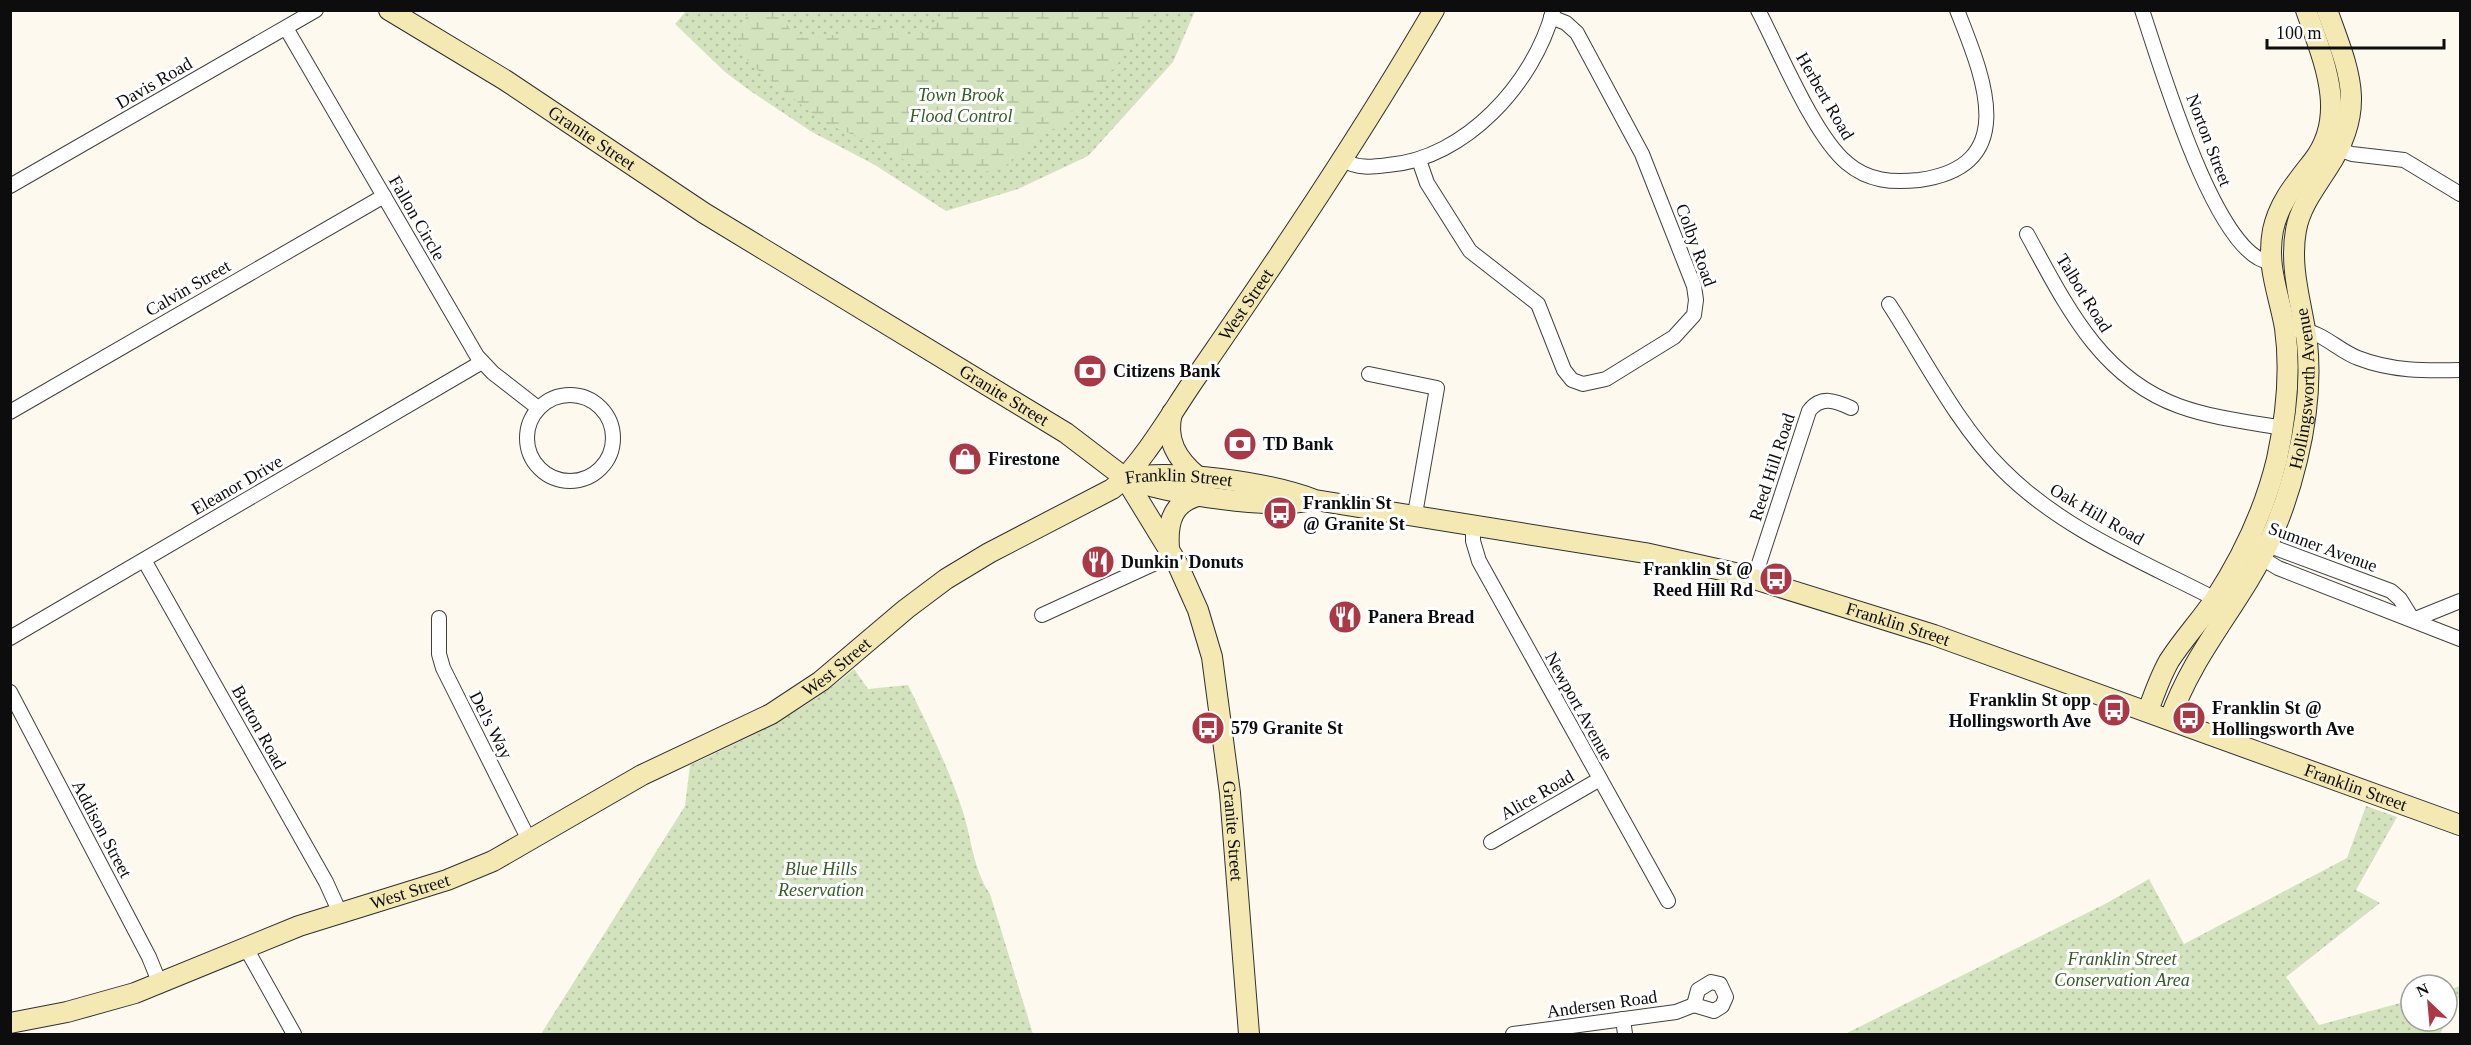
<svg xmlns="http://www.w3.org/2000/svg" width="2471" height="1045" font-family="Georgia,serif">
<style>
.grass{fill:url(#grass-dots)}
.wetland{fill:url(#wetland-marsh)}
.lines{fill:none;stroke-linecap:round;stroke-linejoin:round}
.street-casing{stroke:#404040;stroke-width:16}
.secondary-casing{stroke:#2f2f2f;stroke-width:22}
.street{stroke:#fff;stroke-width:14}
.secondary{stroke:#f4e8b3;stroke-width:20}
.labels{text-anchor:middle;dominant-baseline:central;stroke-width:6;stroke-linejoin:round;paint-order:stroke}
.street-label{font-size:18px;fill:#0d0d0d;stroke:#fff}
.park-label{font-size:18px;font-style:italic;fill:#355c26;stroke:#fff}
.poi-label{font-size:18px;font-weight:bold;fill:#0d0d0d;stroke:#fff;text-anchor:start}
</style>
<defs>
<pattern id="grass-dots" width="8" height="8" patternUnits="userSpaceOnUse" patternTransform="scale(1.5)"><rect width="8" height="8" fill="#d3e3bd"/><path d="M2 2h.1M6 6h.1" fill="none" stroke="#b4c2a1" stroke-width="1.8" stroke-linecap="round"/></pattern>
<pattern id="wetland-marsh" width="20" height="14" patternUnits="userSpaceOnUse" patternTransform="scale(1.5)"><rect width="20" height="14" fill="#d3e3bd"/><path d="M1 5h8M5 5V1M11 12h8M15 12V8" fill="none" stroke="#b4c2a1"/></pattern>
</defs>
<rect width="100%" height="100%" fill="#fdf9ef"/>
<!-- grass -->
<g class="grass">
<path d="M687,10l508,1 -22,51 -85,94 -70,33 -72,22 -71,-46 -63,-33 -63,-42 -24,-18 -50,-48z"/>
<path d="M854,669l14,20 40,-4c20,41 41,83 55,127 9,28 10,57 27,82l43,140h-492l144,-228 5,-41c62,-29 111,-51 164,-96z"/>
<path d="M2366,806l31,11 -41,73 24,13 -94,74 33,48 92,-25v21h36v-31l13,-4v10l-20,38h-595l260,-130 44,-25 35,65 163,-86z"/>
</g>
<!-- wetland -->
<path class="wetland" d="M755,11c6,-1 14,-2 19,-1 12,4 13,23 26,27 23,6 46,-9 69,-9 16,-1 34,9 50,5 12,-3 21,-12 28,-22h206l-52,78 -30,23 -7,11 -25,14 -34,31 -22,4 -6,-4 -56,4 -44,-31 -14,-2 -39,-16 -75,-60 -11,-23 -1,-9 11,-17z"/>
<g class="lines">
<defs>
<g id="street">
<path d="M1758,10c21,40 56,126 89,153 21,18 45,20 72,17 104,-14 63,-106 38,-170"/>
<path d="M2142,10c17,50 74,248 128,252"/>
<path d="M286,28l191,328 16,17 45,35"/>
<path d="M2332,147l20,7 52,6 56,34"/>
<path d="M1343,160c15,9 29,7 45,5 77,-6 146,-82 165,-154"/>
<path d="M1419,160l8,23 43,68 68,53 26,66 8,10 11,4 23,-5 68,-42 20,-22 2,-15 -2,-14 -52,-132 -65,-121 -11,-10 -15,-6"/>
<path d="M10,186l306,-176"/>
<path d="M2027,234c38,69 72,143 152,172 33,12 69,16 104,22"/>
<path d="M1889,304c35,54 68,120 113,165 61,62 145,94 221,134"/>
<path d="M2299,330c23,1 38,20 59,28 33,13 67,13 102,12"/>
<path d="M1369,374l68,14 -22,126"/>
<circle cx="570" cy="438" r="43"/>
<path d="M10,412l374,-216"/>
<path d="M1473,523v18l6,20 189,340"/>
<path d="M2259,542l132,49 9,8 13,21"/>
<path d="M2255,554l23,14 182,71"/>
<path d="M144,560l182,322 14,31"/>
<path d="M1754,579l55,-168c12,-16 27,-10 42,-3"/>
<path d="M1042,615l131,-60"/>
<path d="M439,618v36l4,14 87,174"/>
<path d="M2413,620l47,-19"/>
<path d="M10,638l472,-276"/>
<path d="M10,692l139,265 11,27"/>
<path d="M1491,842l109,-63"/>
<path d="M246,948l48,86"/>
<path d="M1711,982l9,2 6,13 -4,9 -8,5 -20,-6 4,-15z"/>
<path d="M1623,1019l2,15"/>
<path d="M1513,1034l163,-22 18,-7"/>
</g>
<g id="secondary">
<path id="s1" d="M389,10l116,70 199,133 362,220 59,45 52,85 21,47 14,47 18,136 19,241"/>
<path d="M1172,413c-7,27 5,46 25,63"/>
<path id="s2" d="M1125,478c50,-9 142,4 190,22l330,53 90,20 199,62 526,190"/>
<path d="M1133,481c41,13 137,29 178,19"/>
<path d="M1169,548c-2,-27 4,-48 34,-53"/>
<path d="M2148,711c6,-17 12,-34 21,-50 14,-22 32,-41 46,-62 28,-43 50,-90 62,-140 9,-42 14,-88 8,-131 -6,-34 -19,-62 -12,-98 6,-28 23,-47 40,-69 36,-46 10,-102 -7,-151"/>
<path id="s3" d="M2170,719c18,-52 50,-92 78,-138 23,-37 39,-79 49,-121 9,-37 14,-80 10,-118 -5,-37 -18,-74 -11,-112 4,-23 19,-42 31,-61 40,-61 23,-95 0,-159"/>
<path id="s4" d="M10,1023l57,-11 68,-19 164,-67 148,-46 46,-19 149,-86 129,-61 50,-33 85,-72 40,-30 43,-26 123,-64c30,-23 64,-84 87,-116 82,-119 162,-238 235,-363"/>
</g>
</defs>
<!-- street casing -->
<use href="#street" class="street-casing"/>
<!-- secondary casing -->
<use href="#secondary" class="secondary-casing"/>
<!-- street -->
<use href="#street" class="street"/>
<!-- secondary -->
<use href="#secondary" class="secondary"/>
</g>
<!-- icons -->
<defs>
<symbol id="bank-disc" viewBox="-11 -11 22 22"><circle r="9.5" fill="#aa3845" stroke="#fff"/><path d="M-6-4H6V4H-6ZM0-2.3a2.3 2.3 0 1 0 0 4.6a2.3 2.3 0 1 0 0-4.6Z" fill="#fff"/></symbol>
<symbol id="shop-disc" viewBox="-11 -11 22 22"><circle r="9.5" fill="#aa3845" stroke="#fff"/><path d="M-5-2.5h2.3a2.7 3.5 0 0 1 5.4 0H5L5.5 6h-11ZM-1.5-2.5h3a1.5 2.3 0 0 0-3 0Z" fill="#fff"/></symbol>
<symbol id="bus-disc" viewBox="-11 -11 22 22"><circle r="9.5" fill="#aa3845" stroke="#fff"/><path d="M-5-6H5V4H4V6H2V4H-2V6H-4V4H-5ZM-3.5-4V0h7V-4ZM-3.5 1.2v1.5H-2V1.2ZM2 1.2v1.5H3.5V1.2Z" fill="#fff"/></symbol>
<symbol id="restaurant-disc" viewBox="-11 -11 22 22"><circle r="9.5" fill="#aa3845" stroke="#fff"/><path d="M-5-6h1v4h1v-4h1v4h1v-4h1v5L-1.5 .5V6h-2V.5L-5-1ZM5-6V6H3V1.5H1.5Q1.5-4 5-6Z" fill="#fff"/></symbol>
</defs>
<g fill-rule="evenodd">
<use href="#bank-disc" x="1071" y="352" width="38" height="38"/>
<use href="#bank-disc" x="1221" y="425" width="38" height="38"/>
<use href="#shop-disc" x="946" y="440" width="38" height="38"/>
<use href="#bus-disc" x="1261" y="494" width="38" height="38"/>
<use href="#restaurant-disc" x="1079" y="543" width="38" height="38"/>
<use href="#bus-disc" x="1757" y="560" width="38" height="38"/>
<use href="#restaurant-disc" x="1326" y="598" width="38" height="38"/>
<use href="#bus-disc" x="2095" y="691" width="38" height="38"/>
<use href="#bus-disc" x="2170" y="699" width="38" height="38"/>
<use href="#bus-disc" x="1189" y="709" width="38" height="38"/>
</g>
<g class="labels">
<!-- street labels -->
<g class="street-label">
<text transform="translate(154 83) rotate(-30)">Davis Road</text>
<text transform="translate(1825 96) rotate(60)">Herbert Road</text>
<text stroke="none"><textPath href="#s1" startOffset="240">Granite Street</textPath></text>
<text transform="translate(2209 140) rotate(69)">Norton Street</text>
<text transform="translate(417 218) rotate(60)">Fallon Circle</text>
<text transform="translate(1696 245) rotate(70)">Colby Road</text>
<text transform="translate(188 288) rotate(-30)">Calvin Street</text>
<text transform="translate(2084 293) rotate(58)">Talbot Road</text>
<text stroke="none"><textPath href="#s4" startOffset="1464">West Street</textPath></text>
<text stroke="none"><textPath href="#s3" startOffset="362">Hollingsworth Avenue</textPath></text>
<text stroke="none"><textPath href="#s1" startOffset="726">Granite Street</textPath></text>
<text transform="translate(1772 467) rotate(-72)">Reed Hill Road</text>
<text stroke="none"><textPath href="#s2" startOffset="54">Franklin Street</textPath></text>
<text transform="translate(237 485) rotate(-30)">Eleanor Drive</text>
<text transform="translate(2097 514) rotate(30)">Oak Hill Road</text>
<text transform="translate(2323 547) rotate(20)">Sumner Avenue</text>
<text stroke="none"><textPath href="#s2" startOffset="790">Franklin Street</textPath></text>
<text stroke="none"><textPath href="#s4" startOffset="906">West Street</textPath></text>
<text transform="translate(1579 706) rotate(61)">Newport Avenue</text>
<text transform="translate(491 725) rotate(63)">Del's Way</text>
<text transform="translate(259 727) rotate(61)">Burton Road</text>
<text stroke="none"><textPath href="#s2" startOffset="1276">Franklin Street</textPath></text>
<text transform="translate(1537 795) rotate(-30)">Alice Road</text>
<text transform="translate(102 829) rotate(62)">Addison Street</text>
<text stroke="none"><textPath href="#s1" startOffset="1248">Granite Street</textPath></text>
<text stroke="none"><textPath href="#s4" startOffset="422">West Street</textPath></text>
<text transform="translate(1602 1004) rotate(-8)">Andersen Road</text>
</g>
<!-- park labels -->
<g class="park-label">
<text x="961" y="95">Town Brook<tspan x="961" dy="21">Flood Control</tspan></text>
<text x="821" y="869">Blue Hills<tspan x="821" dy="21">Reservation</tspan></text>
<text x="2122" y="959">Franklin Street<tspan x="2122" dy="21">Conservation Area</tspan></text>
</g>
<!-- poi labels -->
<g class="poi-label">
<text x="1113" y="371">Citizens Bank</text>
<text x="1263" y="444">TD Bank</text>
<text x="988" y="459">Firestone</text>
<text x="1303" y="503">Franklin St<tspan x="1303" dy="21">@ Granite St</tspan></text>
<text x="1121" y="562">Dunkin' Donuts</text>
<text x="1753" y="569" text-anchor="end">Franklin St @<tspan x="1753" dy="21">Reed Hill Rd</tspan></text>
<text x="1368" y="617">Panera Bread</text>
<text x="2091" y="700" text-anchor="end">Franklin St opp<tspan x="2091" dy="21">Hollingsworth Ave</tspan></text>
<text x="2212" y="708">Franklin St @<tspan x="2212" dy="21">Hollingsworth Ave</tspan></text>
<text x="1231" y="728">579 Granite St</text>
</g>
</g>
<!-- border -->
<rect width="2471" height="1045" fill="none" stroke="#0d0d0d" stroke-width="24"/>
<!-- north arrow -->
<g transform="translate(2429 1003) rotate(334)"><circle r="28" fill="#ffffff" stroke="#9e9e9e" stroke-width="1.5"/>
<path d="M0-4.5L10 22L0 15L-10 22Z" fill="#aa3845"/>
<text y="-9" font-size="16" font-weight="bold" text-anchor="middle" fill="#0d0d0d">N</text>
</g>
<!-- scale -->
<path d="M2267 39v9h177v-9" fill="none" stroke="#0d0d0d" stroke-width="3"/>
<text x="2276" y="39" font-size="18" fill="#0d0d0d" stroke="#ffffff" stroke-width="4.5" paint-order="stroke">100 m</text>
</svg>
